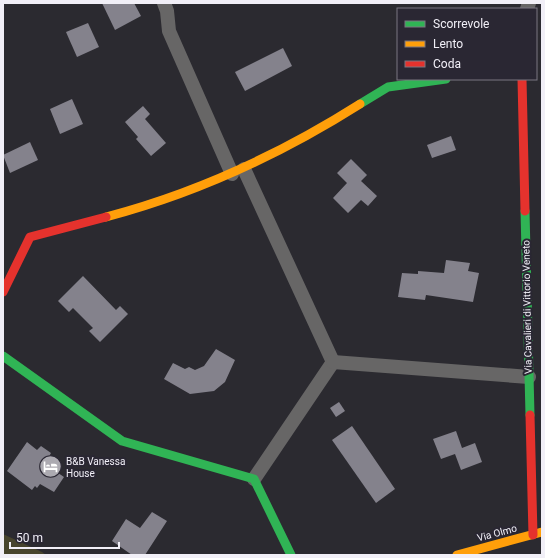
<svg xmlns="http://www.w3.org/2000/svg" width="545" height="558" font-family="Roboto,sans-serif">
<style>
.green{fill:#47442d}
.building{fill:#84828c}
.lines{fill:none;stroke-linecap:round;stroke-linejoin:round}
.street{stroke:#676666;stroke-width:14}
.fast{stroke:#30b455;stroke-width:9}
.slow{stroke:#ff9f0a;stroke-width:9}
.jam{stroke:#e5322d;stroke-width:9}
.labels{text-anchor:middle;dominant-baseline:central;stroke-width:4;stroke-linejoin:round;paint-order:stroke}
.street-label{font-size:10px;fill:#f1eff7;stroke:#2a2733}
.poi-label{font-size:10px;fill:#f1eff7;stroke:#2a2733;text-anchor:start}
</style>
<rect width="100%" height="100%" fill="#2b2a30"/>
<!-- green -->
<path class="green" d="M3,534l39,18 4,3h-43z"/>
<!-- building -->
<g class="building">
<path d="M102,3h32l7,13 -26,14z"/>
<path d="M88,23l11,24 -22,10 -11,-25z"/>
<path d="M283,48l9,18 -47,25 -10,-19z"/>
<path d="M72,99l11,25 -23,10 -10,-25z"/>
<path d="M143,106l7,8 -5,5 21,24 -15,13 -15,-17 2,-2 -13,-15z"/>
<path d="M451,136l5,14 -24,8 -5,-13z"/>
<path d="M30,142l8,18 -28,13 -7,-18z"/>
<path d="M351,159l16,16 -6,6 16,15 -9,10 -7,-6 -13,13 -15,-15 14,-15 -10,-10z"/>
<path d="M446,260l24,3 -2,8 11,2 -6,29 -47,-7 -1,5 -27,-3 4,-24 16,1v-3l26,2z"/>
<path d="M83,276l33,34 4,-4 8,8 -28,28 -11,-11 4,-3 -20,-20 -4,4 -11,-11z"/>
<path d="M216,349l19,11 -10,22 -11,9 -24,3 -26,-15 9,-16 12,6 4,-2 6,3 9,-4z"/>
<path d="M339,402l6,9 -9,6 -6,-9z"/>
<path d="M352,426l43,63 -19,14 -44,-63z"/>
<path d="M456,431l6,17 13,-5 7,19 -21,8 -6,-16 -14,5 -8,-20z"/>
<path d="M27,442l10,8 4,-4 10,7 -6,11 19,13 -10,15 -14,-8 -3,4 -2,-2 -3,4 -25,-19z"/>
<path d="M152,512l15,9 -22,34h-13l-20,-14 14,-22 14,9z"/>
</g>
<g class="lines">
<!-- street -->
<g class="street">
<path d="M164,3l3,8 2,20 63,143"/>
<path d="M527,9l2,-6"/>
<path d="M244,169l89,193 -79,117"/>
<path d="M333,362l196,15"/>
</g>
<!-- fast -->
<g class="fast">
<path d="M360,104l28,-17 58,-8"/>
<path d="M525,211l5,204"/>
<path d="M3,356l119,85 132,38 37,76"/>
</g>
<!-- slow -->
<g class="slow">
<path d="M106,217c91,-24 175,-63 254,-113"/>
<path d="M457,555l85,-23"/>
</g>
<!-- jam -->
<g class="jam">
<path d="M522,79l3,132"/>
<path d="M3,292l27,-55 76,-20"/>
<path d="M530,415l3,120"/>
</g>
</g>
<!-- icons -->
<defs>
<symbol id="hotel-disc" viewBox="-11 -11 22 22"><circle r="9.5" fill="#acaab1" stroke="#2a2733"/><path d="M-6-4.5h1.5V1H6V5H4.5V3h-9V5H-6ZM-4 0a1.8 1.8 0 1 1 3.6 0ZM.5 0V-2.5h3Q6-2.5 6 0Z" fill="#fff"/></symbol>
</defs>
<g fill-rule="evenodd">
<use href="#hotel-disc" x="38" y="454" width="25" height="25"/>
</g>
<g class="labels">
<!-- street labels -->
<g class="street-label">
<text transform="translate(527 307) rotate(-91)">Via Cavalieri di Vittorio Veneto</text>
<text transform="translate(497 533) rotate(-15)">Via Olmo</text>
</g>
<!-- poi labels -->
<g class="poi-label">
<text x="66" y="461">B&amp;B Vanessa<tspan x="66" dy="12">House</tspan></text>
</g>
</g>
<!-- border -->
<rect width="545" height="558" fill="none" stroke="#f1eff7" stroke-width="8"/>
<!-- legend -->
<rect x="397" y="8" width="140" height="72" fill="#2a2733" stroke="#7a7781"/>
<rect x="405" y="21" width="20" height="6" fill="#30b455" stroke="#7a7781"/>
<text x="433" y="28" font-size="12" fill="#f1eff7">Scorrevole</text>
<rect x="405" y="41" width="20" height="6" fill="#ff9f0a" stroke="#7a7781"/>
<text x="433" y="48" font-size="12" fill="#f1eff7">Lento</text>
<rect x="405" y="61" width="20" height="6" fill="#e5322d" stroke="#7a7781"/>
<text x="433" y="68" font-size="12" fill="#f1eff7">Coda</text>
<!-- scale -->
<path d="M10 542v6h109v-6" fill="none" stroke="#f1eff7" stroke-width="2"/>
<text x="16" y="542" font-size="12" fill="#f1eff7" stroke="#2a2733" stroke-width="3" paint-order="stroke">50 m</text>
</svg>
